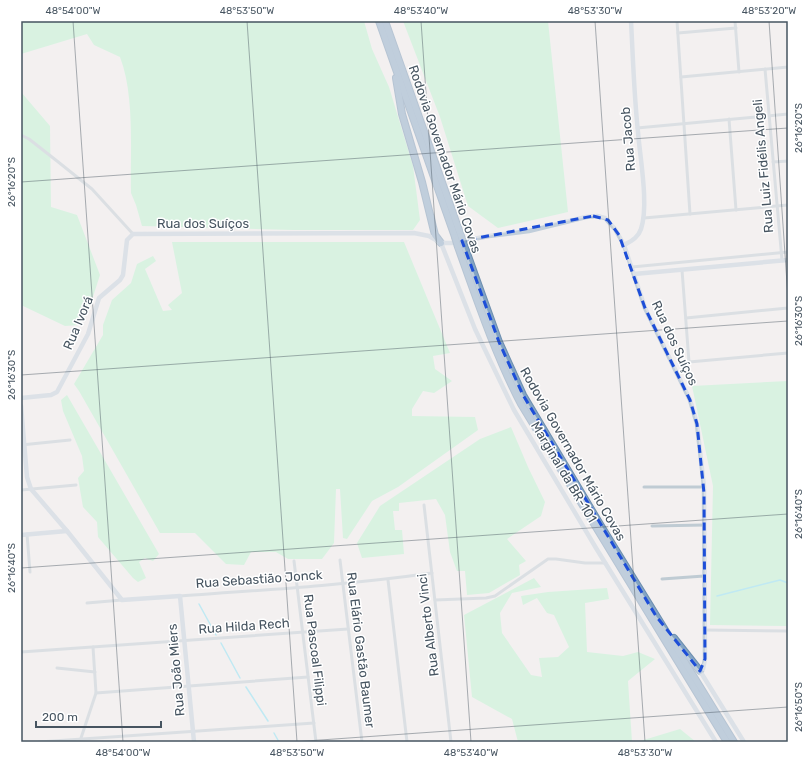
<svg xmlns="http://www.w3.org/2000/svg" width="809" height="763" font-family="Rubik,sans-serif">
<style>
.green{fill:#baf4cf}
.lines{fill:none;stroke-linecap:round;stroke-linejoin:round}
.stream{stroke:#83e0f5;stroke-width:1.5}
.highway-casing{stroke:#6e8faf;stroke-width:8}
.street{stroke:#bfcbd3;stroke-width:3}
.secondary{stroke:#c1cedb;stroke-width:4.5}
.highway{stroke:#83a4c4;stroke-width:6}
.highway-bridge-casing{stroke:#6e8faf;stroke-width:8;stroke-linecap:butt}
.highway-bridge{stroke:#83a4c4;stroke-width:6}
.marked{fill:none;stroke:#1d4ed8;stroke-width:3;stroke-dasharray:8 5;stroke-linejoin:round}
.ticks{fill:none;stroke:#465460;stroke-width:1;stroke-opacity:0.45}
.labels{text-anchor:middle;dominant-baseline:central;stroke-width:3;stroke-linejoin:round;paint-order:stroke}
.street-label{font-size:13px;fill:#465460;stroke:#fff}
.neatline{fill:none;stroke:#465460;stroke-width:1.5}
.ticks-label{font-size:10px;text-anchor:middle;fill:#465460}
</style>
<rect width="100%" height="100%" fill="#f3f0f0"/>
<!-- green -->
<g class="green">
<path d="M21,21h343l8,28 17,38 24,79 7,54 -7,10h-120l-151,-4 -6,-21 -5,-12c-1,-42 4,-97 -11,-136l-26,-12 -7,-11 -66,20z"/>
<path d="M403,21h145l20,191 -70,16 -30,-22 -28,-89z"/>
<path d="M21,92l29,34 1,81 26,8 23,60 -12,37 -9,13 -14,1 -44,-21z"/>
<path d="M172,242h232l46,111 -17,3 2,13 17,12 -18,12 -11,-2 -11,18v7l63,1 3,13 -80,57 -26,14 -25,38 -4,-1 -3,-49h-4l-2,54 -12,16h-34l-12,-7h-25l-7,13 -18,-1 -31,-31h-35l-81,-142 -5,-7 29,-49v-10l9,-25 19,-17 6,-19 16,-8 3,5 -11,8 18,42 9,-1 -4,-5 14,-12z"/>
<path d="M788,381v245l-78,-1 3,-139 -21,-100z"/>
<path d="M67,395l92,159 -6,7 -8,-3 -6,4 7,16 -8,4 -5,-4 -35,-41 -1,-15 -14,-15 -5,-29 6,-7 -2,-15 -19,-45 -2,-11z"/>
<path d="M511,427l17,40 17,35 -4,14 -34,23 19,22 -7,4 1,10 -31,18 -22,2 -2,-24h-8l-7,-19 -5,-37 -9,-16 -37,4v8h-6l2,19h7l2,24 -42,4 -5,-15 23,-37 100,-67z"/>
<path d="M534,578l7,9 -29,6 -12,20 2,20 29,42 11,2 -3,-19 19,-1 11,-10 -15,-32 -7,-2 -10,-15 -14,7 -2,-9 27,-4 59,-4 2,11 -24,4 2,49 36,4 15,-4 17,7 -27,22 4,61h-114l-6,-23 -40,-22 -8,-82z"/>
<path d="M680,729l16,13h-59z"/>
</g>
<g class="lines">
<!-- stream -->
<g class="stream">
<path d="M717,596l63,-16 8,3"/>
<path d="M199,604l17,31"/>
<path d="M221,643l19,35"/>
<path d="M246,687l22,34"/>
<path d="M274,733l5,9"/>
</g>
<defs>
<g id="highway">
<path d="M379,21l76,216"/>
<path d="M385,21l76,215"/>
<path d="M396,78l6,36 20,68 11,45 2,8 6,8"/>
<path d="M464,245l35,97 24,53 78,131 133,216"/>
<path d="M458,247c19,53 37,107 63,157l206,338"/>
<path d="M674,638l26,33"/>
</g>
</defs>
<!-- highway casing -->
<use href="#highway" class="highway-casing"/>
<!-- street -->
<g class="street">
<path d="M677,21l13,193"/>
<path d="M735,21l4,51"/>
<path d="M678,33l58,-5"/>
<path d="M765,69l17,191"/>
<path d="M681,77l107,-10"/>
<path d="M729,119l7,91"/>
<path d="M637,128l151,-14"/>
<path d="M21,135l8,4 28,22 35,28 41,45"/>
<path d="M773,162l15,-1"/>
<path d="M644,218l144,-13"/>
<path d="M632,267l156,-15"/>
<path d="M682,270l7,92 99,-9"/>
<path d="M686,318l102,-10"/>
<path d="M21,445l49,-5"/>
<path d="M644,487h60"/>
<path d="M21,490l55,-5"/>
<path d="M424,505l27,237"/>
<path d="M652,526l52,-1"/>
<path d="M27,534l3,38"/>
<path d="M340,560l22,182"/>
<path d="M294,561l22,181"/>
<path d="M662,579l42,-3"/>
<path d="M388,580l19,162"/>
<path d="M180,596c84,-6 168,-11 252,-23"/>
<path d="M435,600l51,-2 9,-2 53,-37h8l29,4h21"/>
<path d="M87,603l35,-3"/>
<path d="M705,630l83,1"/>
<path d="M21,652l327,-23"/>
<path d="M57,668l38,4"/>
<path d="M96,693l212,-16"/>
<path d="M81,738l15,-45 -3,-46"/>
<path d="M39,742l275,-19"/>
</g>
<!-- secondary -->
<g class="secondary">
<path d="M441,243l34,86 39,81 82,138 120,194"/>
<path d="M624,245c7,-4 14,-7 17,-16 8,-24 -1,-71 -3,-97 -4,-37 -5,-74 -7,-111"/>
<path d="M634,274l154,-14"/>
<path d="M21,398l30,-3 6,-3 31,-58 11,-36 21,-18 3,-5 4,-35 6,-6 281,-1 15,3 12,7h11l37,-7 40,-5 57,-14 11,-1 8,2 10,11 9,16 21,63 45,92 7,24 7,63 1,172 -2,10 -3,2 44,71"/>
<path d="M21,406l6,71 4,12 36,42 55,69 58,-4 14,146"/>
<path d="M21,535l46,-4"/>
</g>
<!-- highway -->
<use href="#highway" class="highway"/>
<defs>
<g id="highway-bridge">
<path d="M461,236l3,9"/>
<path d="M455,237l3,10"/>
</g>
</defs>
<!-- highway-bridge casing -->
<use href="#highway-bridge" class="highway-bridge-casing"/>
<!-- highway-bridge -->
<use href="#highway-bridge" class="highway-bridge"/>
</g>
<!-- marked area -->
<path d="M0 0H809V763H0ZM593,216l15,4 11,15 26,73 45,92 7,24 7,69 1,166 -5,12 -44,-55 -133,-221 -24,-53 -37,-101z" fill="#f3f0f0" fill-opacity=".55" fill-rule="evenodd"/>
<path class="marked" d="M593,216l15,4 11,15 26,73 45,92 7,24 7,69 1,166 -5,12 -44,-55 -133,-221 -24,-53 -37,-101z"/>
<!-- ticks -->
<path class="ticks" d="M73,21l50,721M247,21l50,721M421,21l50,721M595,21l50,721M769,21l19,277M21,182l767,-54M21,375l767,-54M21,568l767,-54M292,742l496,-35"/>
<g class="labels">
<!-- street labels -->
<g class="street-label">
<text transform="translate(628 139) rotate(-95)">Rua Jacob</text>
<text transform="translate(445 159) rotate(71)">Rodovia Governador Mário Covas</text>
<text transform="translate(763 166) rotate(-95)">Rua Luiz Fidélis Angeli</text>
<text x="203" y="223">Rua dos Suíços</text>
<text transform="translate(78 323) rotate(-67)">Rua Ivorá</text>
<text transform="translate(675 343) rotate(65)">Rua dos Suíços</text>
<text transform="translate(573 454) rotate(60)">Rodovia Governador Mário Covas</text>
<text transform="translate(564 472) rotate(59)">Marginal da BR-101</text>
<text transform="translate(259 579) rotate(-4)">Rua Sebastião Jonck</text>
<text transform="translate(428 625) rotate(-97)">Rua Alberto Vinci</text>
<text transform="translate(244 626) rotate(-4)">Rua Hilda Rech</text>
<text transform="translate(315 650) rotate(83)">Rua Pascoal Filippi</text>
<text transform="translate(361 650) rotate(83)">Rua Elário Gastão Baumer</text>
<text transform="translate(176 670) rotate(-95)">Rua João Miers</text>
</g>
</g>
<!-- border -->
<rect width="809" height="763" fill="none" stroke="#ffffff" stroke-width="44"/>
<!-- scale -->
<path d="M36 721v6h125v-6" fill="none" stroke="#465460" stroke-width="2"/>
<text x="42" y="721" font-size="12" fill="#465460" stroke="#ffffff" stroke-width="3" paint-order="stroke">200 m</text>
<rect x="22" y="22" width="765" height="719" class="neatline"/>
<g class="ticks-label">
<text x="73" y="14">48°54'00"W</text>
<text x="247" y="14">48°53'50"W</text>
<text x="421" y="14">48°53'40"W</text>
<text x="595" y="14">48°53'30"W</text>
<text x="769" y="14">48°53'20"W</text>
<text transform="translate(798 128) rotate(-90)" y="4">26°16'20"S</text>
<text transform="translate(11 182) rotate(-90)" y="4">26°16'20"S</text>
<text transform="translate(798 321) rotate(-90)" y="4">26°16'30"S</text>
<text transform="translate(11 375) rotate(-90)" y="4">26°16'30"S</text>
<text transform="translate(798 514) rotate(-90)" y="4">26°16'40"S</text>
<text transform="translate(11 568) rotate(-90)" y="4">26°16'40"S</text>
<text transform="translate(798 707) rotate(-90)" y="4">26°16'50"S</text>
<text x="123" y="756">48°54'00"W</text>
<text x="297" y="756">48°53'50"W</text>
<text x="471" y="756">48°53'40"W</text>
<text x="645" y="756">48°53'30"W</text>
</g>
</svg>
